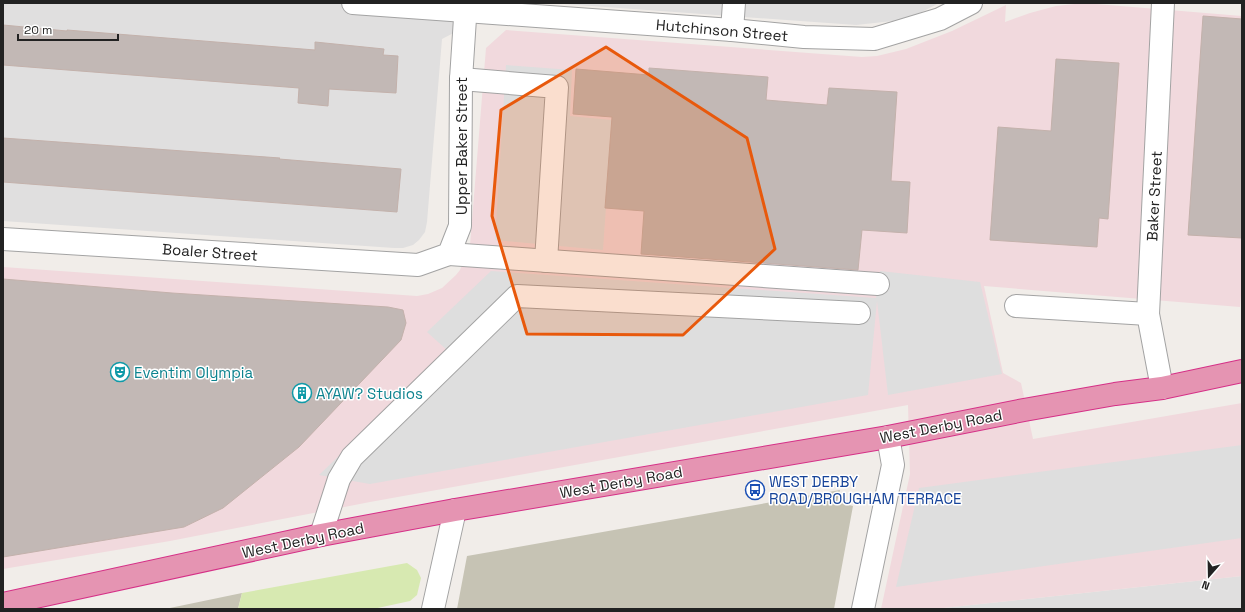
<svg xmlns="http://www.w3.org/2000/svg" width="1245" height="612" font-family="'Space Grotesk',sans-serif">
<style>
.residential{fill:#e0dfdf}
.commercial{fill:#f1d9dd}
.construction{fill:#c6c3b4}
.grass{fill:#d7e9b1}
.parking{fill:#dedede}
.building{fill:#c2b8b5;stroke:#c3b1ab}
.lines{fill:none;stroke-linecap:round;stroke-linejoin:round}
.minor-casing{stroke:#a3a3a3;stroke-width:24}
.highway-casing{stroke:#d53087;stroke-width:24}
.minor{stroke:#fff;stroke-width:22}
.highway{stroke:#e594b2;stroke-width:22}
.marked{fill:#e8590c;fill-opacity:0.2;stroke:#e8590c;stroke-width:3;stroke-linejoin:round}
.labels{text-anchor:middle;dominant-baseline:central;stroke-width:3;stroke-linejoin:round;paint-order:stroke}
.street-label{font-size:15px;fill:#222;stroke:#fff}
.culture-label{font-size:15px;fill:#0d838f;stroke:#fff;text-anchor:start}
.transit-label{font-size:15px;fill:#164399;stroke:#fff;text-anchor:start}
</style>
<rect width="100%" height="100%" fill="#f1ede9"/>
<!-- residential -->
<g class="residential">
<path d="M3,3h508l-69,36 -15,183 -2,10 -6,8 -6,5 -10,3h-9l-391,-27z"/>
<path d="M550,3h389l-19,10 -18,7 -46,5z"/>
<path d="M1242,576v33h-308z"/>
</g>
<!-- commercial -->
<path class="commercial" d="M1084,3l158,13v268l-2,23 -256,-21 19,87 18,10 12,56 209,-36v173l-308,33h-53l29,-135 -2,-69 -538,97 -200,39 -167,28v-302l414,29 11,-2 14,-6 14,-13 4,-5 10,-25 16,-197 20,-18 356,27 15,-1 29,-7 46,-18 54,-26 -1,17 25,-9 26,-7z"/>
<!-- construction -->
<g class="construction">
<path d="M840,490l-3,12 16,4 -19,103h-377l10,-53z"/>
<path d="M242,593l-4,16h-73z"/>
</g>
<!-- grass -->
<path class="grass" d="M407,563l10,7 4,8 -4,17 -7,6 -37,8h-135l4,-16z"/>
<!-- parking -->
<g class="parking">
<path d="M506,65l66,5 -2,46 42,4 -9,130 -108,-10z"/>
<path d="M491,271l385,27 4,-27 100,11 22,92 -114,21 -11,-94 -9,94 -498,89 -51,-9 129,-124 -21,-19z"/>
<path d="M1242,445v93l-346,49 23,-99z"/>
</g>
<!-- building -->
<g class="building">
<path d="M1203,16l39,3v219l-54,-3z"/>
<path d="M3,25l64,6v-1l248,20v-8l69,7 -1,6 15,1 -2,37 -67,-4 -1,17 -30,-3 1,-15 -296,-23z"/>
<path d="M1056,59l63,4 -11,156 -9,-1 -2,29 -107,-7 8,-113 53,4z"/>
<path d="M649,68l119,9 -2,23 61,5 2,-17 68,4 -6,89 19,1 -3,51 -45,-3 -4,40 -217,-16 3,-43 -39,-3 7,-91 -39,-3 3,-45 73,6z"/>
<path d="M3,138l277,20 -1,1 122,10 -4,43 -394,-30z"/>
<path d="M3,279l169,14 216,14 15,3 3,13 -5,17 -102,107 -76,61 -39,19 -181,30z"/>
</g>
<g class="lines">
<defs>
<g id="minor">
<path d="M353,3l379,27 72,7 70,2 66,-20 31,-16"/>
<path d="M732,30l2,-27"/>
<path d="M461,79l96,8 -11,174"/>
<path d="M3,239l415,26 31,-11 11,-28 1,-147 5,-76"/>
<path d="M449,254l429,30"/>
<path d="M1016,306l132,8"/>
<path d="M1162,388l-14,-74 15,-311"/>
<path d="M321,535l18,-56 13,-22 165,-161 342,17"/>
<path d="M433,609l22,-99"/>
<path d="M863,609l30,-144 -5,-28"/>
</g>
<path id="highway" d="M3,604l318,-69 134,-25 433,-73 136,-27 91,-16 47,-6 80,-17"/>
</defs>
<!-- minor casing -->
<use href="#minor" class="minor-casing"/>
<!-- highway casing -->
<use href="#highway" class="highway-casing"/>
<!-- minor -->
<use href="#minor" class="minor"/>
<!-- highway -->
<use href="#highway" class="highway"/>
</g>
<!-- marked area -->
<path class="marked" d="M606,47l141,91 28,111 -92,86 -156,-1 -35,-118 9,-106z"/>
<!-- icons -->
<defs>
<symbol id="theatre-ring" viewBox="-11 -11 22 22"><circle r="9.5" fill="#fff" stroke="#0f9aa8" stroke-width="1.5"/><path d="M-5-5.5Q0-4 5-5.5V0Q5 5 0 6Q-5 5-5 0ZM-3.3-2.5H-1v1.5H-3.3ZM1-2.5H3.3v1.5H1ZM-2.8 1Q0 5.5 2.8 1Z" fill="#0f9aa8"/></symbol>
<symbol id="building-ring" viewBox="-11 -11 22 22"><circle r="9.5" fill="#fff" stroke="#0f9aa8" stroke-width="1.5"/><path d="M-4-6H4V6H1V3H-1V6H-4ZM-2.5-4.3h1.7v1.8h-1.7ZM.8-4.3h1.7v1.8H.8ZM-2.5-1h1.7V.8h-1.7ZM.8-1h1.7V.8H.8Z" fill="#0f9aa8"/></symbol>
<symbol id="bus-ring" viewBox="-11 -11 22 22"><circle r="9.5" fill="#fff" stroke="#1a4fb4" stroke-width="1.5"/><path d="M-5-6H5V4H4V6H2V4H-2V6H-4V4H-5ZM-3.5-4V0h7V-4ZM-3.5 1.2v1.5H-2V1.2ZM2 1.2v1.5H3.5V1.2Z" fill="#1a4fb4"/></symbol>
</defs>
<g fill-rule="evenodd">
<use href="#theatre-ring" x="109" y="361" width="22" height="22"/>
<use href="#building-ring" x="291" y="382" width="22" height="22"/>
<use href="#bus-ring" x="744" y="479" width="22" height="22"/>
</g>
<g class="labels">
<!-- street labels -->
<g class="street-label">
<text transform="translate(722 30) rotate(5)">Hutchinson Street</text>
<text transform="translate(461 146) rotate(-90)">Upper Baker Street</text>
<text transform="translate(1154 196) rotate(-87)">Baker Street</text>
<text transform="translate(210 252) rotate(4)">Boaler Street</text>
<text transform="translate(941 426) rotate(-11)">West Derby Road</text>
<text transform="translate(621 482) rotate(-10)">West Derby Road</text>
<text transform="translate(303 540) rotate(-12)">West Derby Road</text>
</g>
<!-- culture labels -->
<g class="culture-label">
<text x="134" y="372">Eventim Olympia</text>
<text x="316" y="393">AYAW? Studios</text>
</g>
<!-- transit labels -->
<g class="transit-label">
<text x="769" y="481">WEST DERBY<tspan x="769" dy="17">ROAD/BROUGHAM TERRACE</tspan></text>
</g>
</g>
<!-- border -->
<rect width="1245" height="612" fill="none" stroke="#222222" stroke-width="8"/>
<!-- north arrow -->
<g transform="translate(1209 576) rotate(200)" stroke="#ffffff" stroke-width="3" paint-order="stroke">
<path d="M0-3L7 15L0 10L-7 15Z" fill="#222222"/>
<text y="-6" font-size="11" font-weight="bold" text-anchor="middle" fill="#222222">N</text>
</g>
<!-- scale -->
<path d="M18 34v6h100v-6" fill="none" stroke="#222222" stroke-width="2"/>
<text x="24" y="34" font-size="12" fill="#222222" stroke="#ffffff" stroke-width="3" paint-order="stroke">20 m</text>
</svg>
